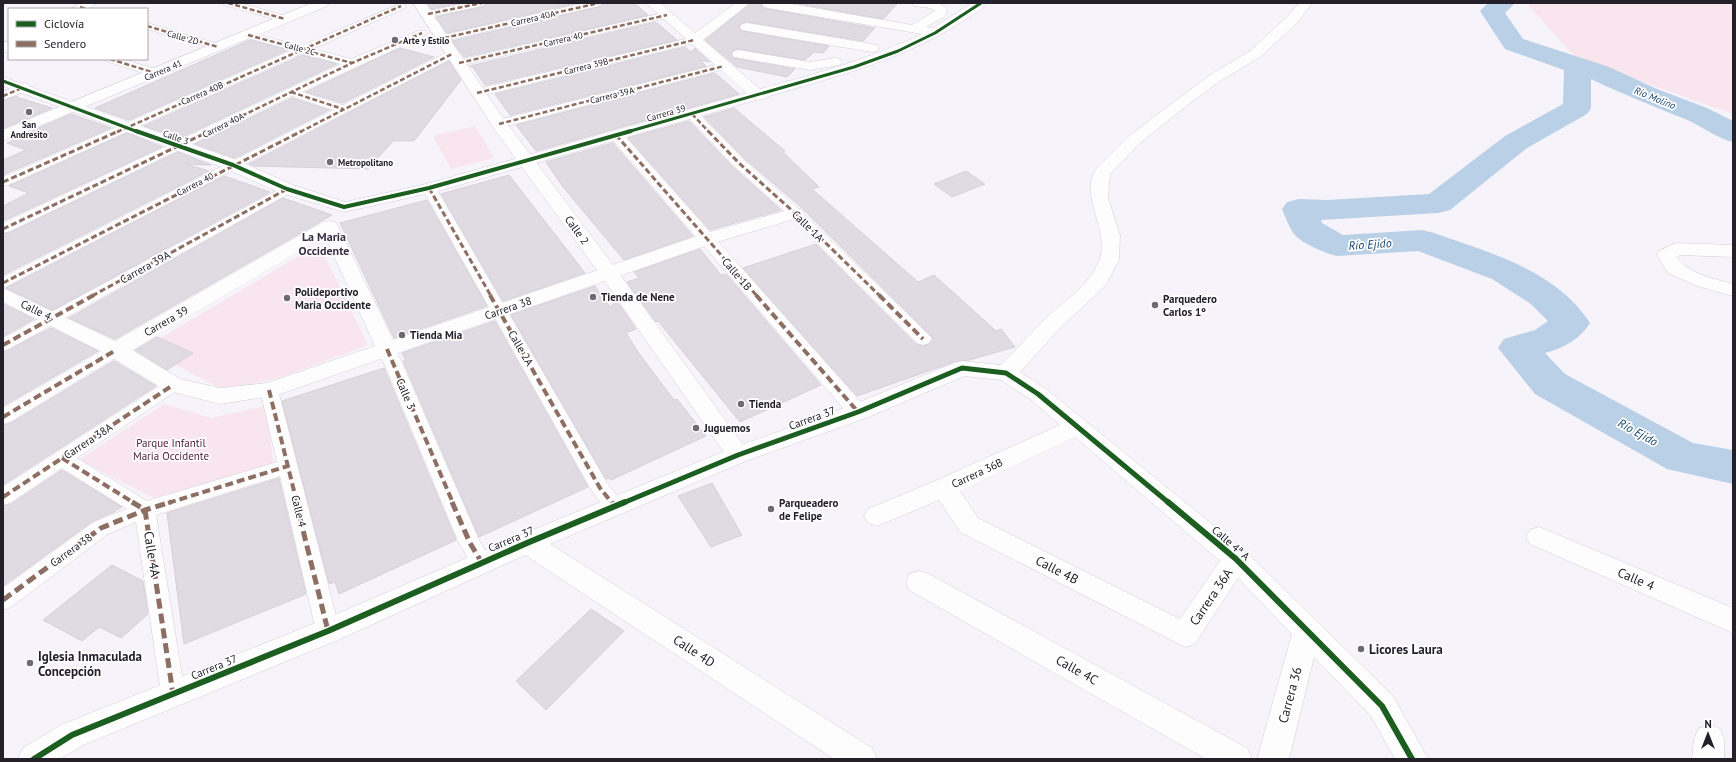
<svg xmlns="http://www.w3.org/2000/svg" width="1736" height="762" font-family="'PT Sans',sans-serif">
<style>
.green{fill:#f8e5ee}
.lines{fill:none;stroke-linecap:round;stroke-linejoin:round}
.river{fill:#bad0e7;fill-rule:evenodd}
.building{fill:#e0dae2;stroke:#d6d1d8}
.pedestrian-casing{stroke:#d2ced7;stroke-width:1}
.minor-casing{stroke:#d2ced7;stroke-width:1}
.tertiary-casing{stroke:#d2ced7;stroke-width:1}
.pedestrian{fill:#fefdfe;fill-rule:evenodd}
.minor{fill:#fefdfe;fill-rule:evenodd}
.tertiary{fill:#fefdfe;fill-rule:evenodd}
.quiet-far3{stroke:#8d6e63;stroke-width:2.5;stroke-dasharray:5 2.5;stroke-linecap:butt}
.quiet-far2{stroke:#8d6e63;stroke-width:3;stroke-dasharray:6 3;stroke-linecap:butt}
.quiet-far1{stroke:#8d6e63;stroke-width:4;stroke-dasharray:8 4;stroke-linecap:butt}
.quiet{stroke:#8d6e63;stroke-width:5;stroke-dasharray:10 5;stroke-linecap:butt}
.cycleway-far3-casing{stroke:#fff;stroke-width:4.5}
.cycleway-far2-casing{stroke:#fff;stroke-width:6}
.cycleway-far1-casing{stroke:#fff;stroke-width:8}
.cycleway-casing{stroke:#fff;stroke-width:9}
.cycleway-far3{stroke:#1b5e20;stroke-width:3}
.cycleway-far2{stroke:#1b5e20;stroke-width:4}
.cycleway-far1{stroke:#1b5e20;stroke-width:5}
.cycleway{stroke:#1b5e20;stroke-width:6}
.poi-dot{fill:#6d6a73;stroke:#fff;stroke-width:1.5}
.labels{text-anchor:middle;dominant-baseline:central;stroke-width:3.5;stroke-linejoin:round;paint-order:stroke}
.far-street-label{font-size:9px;fill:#23202a;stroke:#fff}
.far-poi-label{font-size:9px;font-weight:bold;fill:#23202a;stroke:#fff;text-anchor:start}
.far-water-label{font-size:10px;font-style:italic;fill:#16456e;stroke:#fff}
.street-label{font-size:11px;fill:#23202a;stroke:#fff}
.poi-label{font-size:11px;font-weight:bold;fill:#23202a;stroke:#fff;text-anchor:start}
.park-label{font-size:11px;fill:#56213a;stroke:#fff}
.neighbourhood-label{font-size:12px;font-weight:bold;fill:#372f46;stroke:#fff}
.water-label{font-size:12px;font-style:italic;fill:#16456e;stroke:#fff}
.near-street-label{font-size:13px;fill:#23202a;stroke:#fff}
.near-poi-label{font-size:13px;font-weight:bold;fill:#23202a;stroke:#fff;text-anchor:start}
</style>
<rect width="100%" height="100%" fill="#f6f4fa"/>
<!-- green -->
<g class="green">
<path d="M1532,3h201v111l-157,-56 -48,-53z"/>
<path d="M475,126l19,32 -43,11 -18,-33z"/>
<path d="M319,244l49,101 -86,32 -58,13 -80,-42z"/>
<path d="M164,404l47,14 54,-12 9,59 -120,33 -75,-38z"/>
</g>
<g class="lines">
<!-- river -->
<path class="river" d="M1488,3h27l-10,10 18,26 86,28 48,22 50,19 26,13v21c-17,-4 -31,-16 -48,-23 -32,-13 -63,-25 -94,-40v29l-4,6 -60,34 -77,62 -12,3 -117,7 1,3 21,12 79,-5 12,3c56,20 122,37 156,90 -10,16 -26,25 -45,30l20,21 128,69 40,7v34l-66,-15 -132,-75 -37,-46 6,-9 31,-9 13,-9 -17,-17 -39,-25 -74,-28 -81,5c-12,-3 -34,-12 -42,-21 -6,-7 -9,-17 -13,-26l5,-7 12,-3 28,1 102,-6 76,-58 58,-32 1,-34 -59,-21 -25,-38z"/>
</g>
<!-- building -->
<g class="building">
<path d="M427,3h33l-29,6z"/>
<path d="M488,3h90l-131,30 -11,-16 46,-10z"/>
<path d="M605,3h29l14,12 -184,42 -12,-16 147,-34z"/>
<path d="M751,3h10l2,5 5,1 107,19 -12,13 -116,-19 -5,1 -3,5 3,3 87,15 -6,7 -9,-1 -9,8 -66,-11 -5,1 -3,3 3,5 61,11 -8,8 -50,-10 -32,-27z"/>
<path d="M794,3h104l-15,16z"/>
<path d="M656,22l21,18 -192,45 -13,-19 -2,1v-1z"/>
<path d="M250,40l38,10 -159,70 -34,-12z"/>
<path d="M685,47l6,5 4,-4 15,14 -10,-2 6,6 -196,49 -15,-21z"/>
<path d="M400,48l34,9 -91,46 -37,-11z"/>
<path d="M303,55l34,9 -157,74 -36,-12z"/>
<path d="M449,61l12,19 -47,61h-21l-25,28 -114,-3 -5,-2z"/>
<path d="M715,73l24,21 -203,57 -20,-26z"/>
<path d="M16,96l4,2 32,10 -49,20v-27z"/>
<path d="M292,98l37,12 -94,48 -40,-14z"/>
<path d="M734,108l51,43 -2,1 36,35 -7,2 106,93 16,-7 62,56 5,-2 14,18 -46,13 -15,2 -97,34 -114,-128 73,-24 100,100 7,2 6,-2 4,-6 -131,-130 -57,-49 -41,-42z"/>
<path d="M71,114l40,14 -108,47v-15l23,-10 -19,-7 15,-7h-2z"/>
<path d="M689,121l44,46 48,43 -71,20 -82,-92z"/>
<path d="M127,133l35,14 -159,74v-15l26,-13 -20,-7z"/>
<path d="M613,143l80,93 -69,24 -61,-73 -17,-25z"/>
<path d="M178,152l33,13 -25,-1 23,7 -206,104v-41l6,-1z"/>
<path d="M966,171l19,13 -33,13 -18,-13z"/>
<path d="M509,175l76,98 -82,28 -62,-107z"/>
<path d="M224,176l46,16 -218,118 -46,-22z"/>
<path d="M283,198l49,17 -217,124 -46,-21z"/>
<path d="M427,200l60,106 -93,32 -54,-115z"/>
<path d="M700,249l21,26 5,-1 95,111 -81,37 -82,-101 -2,1 -29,-40 12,-4 -5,-6z"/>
<path d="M595,286l15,21 7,-6 19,28 -10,4 14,22 34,45 3,-1 29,37 -95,44 -1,-2 -4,1 -95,-164z"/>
<path d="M3,304l31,15 -31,17z"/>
<path d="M495,321l93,166 -109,50 -76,-176h3l-4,-8z"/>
<path d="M51,328l47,23 -95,55v-54z"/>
<path d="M157,337l36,16 -26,17 -32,-20z"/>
<path d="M114,361l42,25 -153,99v-60l8,-2z"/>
<path d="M384,368l72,172 -117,54 -4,-12 -6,2 -47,-183z"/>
<path d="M62,470l60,37 -8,5 -21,9 -90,65v-80l8,-2z"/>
<path d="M279,478l27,116 -122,50 -17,-131z"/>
<path d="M712,483l30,52 -31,12 -33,-51z"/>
<path d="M112,565l31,16 5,33 -27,24 -22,-11 -17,14 -39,-21z"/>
<path d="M591,609l33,22 -78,79 -30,-29z"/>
</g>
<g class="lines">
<defs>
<g id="pedestrian">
<path d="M223,3h17l49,14 1,2 -5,3 -61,-17z"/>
<path d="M402,3l4,3 -1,2 -92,41 38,10 67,-28h8l1,2 -1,2 -124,57 41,13 105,-53h8l2,2 -2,2 -453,232v-11l330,-167 -41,-14 -284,136 -5,1v-10l338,-159 -38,-11 -295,132 -5,1v-9l289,-127 -48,-13 -2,-2 2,-2 4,-1 53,14z"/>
<path d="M467,3h20l-5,3 -54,11 -5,-3 1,-2z"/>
<path d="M585,3h19l-5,3 -155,35 -6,-3 6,-3z"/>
<path d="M667,12l5,3 -1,2 -212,49 -6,-3 6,-3z"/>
<path d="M147,23l75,22 2,2 -6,3 -71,-21z"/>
<path d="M694,37l4,1 2,2 -2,2 -221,55 -6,-4 2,-3z"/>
<path d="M104,59h18l37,11 2,3 -6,4 -49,-16z"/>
<path d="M724,63l6,3 -2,2 -229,60 -6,-4 1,-3z"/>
<path d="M24,83l4,1 2,3 -2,3 -25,10v-8z"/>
<path d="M692,110l4,1 48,49 56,50 129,125 3,4 -3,4 -6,2 -6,-2 -127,-127 -56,-50 -46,-49 -2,-3 2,-3z"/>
<path d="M616,131l5,1 244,275 2,5 -2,5 -7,2 -7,-2 -240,-279 -2,-3 2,-3z"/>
<path d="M429,184l5,1 2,3 171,295 18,23 -3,6c-15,4 -20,-8 -29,-19l-171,-305 2,-3z"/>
<path d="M287,185l5,1 2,3 -2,3 -283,157 -6,2v-13z"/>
<path d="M387,343l6,2 3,4 83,191 14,23 -3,6 -8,3 -8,-3 -15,-26 -81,-194 3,-4z"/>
<path d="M116,344l6,2 3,4 -3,4 -112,68 -7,2v-16l107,-62z"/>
<path d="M173,379l6,2 3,4 -3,4 -102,69 70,43 130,-39 -17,-72 3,-4 6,-2 6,2 3,4 62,241 -4,7 -8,3 -8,-3 -4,-7 -36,-155 -124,39 29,179 -3,8 -9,3 -9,-3 -3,-8 -25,-172 -28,12 -97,73 -8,3v-22l91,-66 33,-13 -65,-41 -52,35 -7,2v-18l164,-106z"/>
</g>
<g id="minor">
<path d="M80,3h17l-9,6h-17z"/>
<path d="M646,3h14l35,30 41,-30h14l-47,37 57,49c55,-15 110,-30 162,-55l-154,-26 -4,-1 -2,-4h23l127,22 23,-14 -5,-3 -16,-2 -2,-3h27l9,7 -4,7 -18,10 7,1 39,-25h15c-5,8 -17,13 -24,18 -60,39 -129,56 -197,76l-2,2 -8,1 -321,92 -91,20 -63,-19 -54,-24 -224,-83v-9l236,84 54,24 52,17 81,-18 321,-91z"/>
<path d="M1299,3h13l-14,19 -38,35 -40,24 -35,26 -45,36 -30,31 -2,24 12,37 -1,25 -14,26 -45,42 -40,44 26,17 199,162 148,145 35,63h-33l-24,-43 -57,-59 -25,102h-32l35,-125 -54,-56 -43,66 -10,3 -225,-115 -21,-32 -62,26 -9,-3 -4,-7 4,-7 67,-28 125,-56 -30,-26 -29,-19 -37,-4 -98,42 -120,43 -196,83 322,204 5,11h-43l-309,-204 -187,85 -255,105 -23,14h-42l5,-11 38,-23 257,-103 200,-86 212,-87 120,-43 104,-43 8,-2 39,4c15,-15 29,-31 44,-46 19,-18 44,-33 54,-58 12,-30 -21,-66 -3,-92l32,-32 47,-36 35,-26 40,-24 38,-35zM1075,437l145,124 -40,58 -202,-101 -18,-27z"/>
<path d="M747,23l125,21 5,1 2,3 -2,3 -5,1 -130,-22 -2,-3 2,-3z"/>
<path d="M9,41v10l-6,2v-10z"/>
<path d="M739,50l71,12 25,-4 5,1 2,3 -2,3 -30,5 -76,-13 -2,-3 2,-3z"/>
<path d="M795,208l6,1 3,4 -3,4 -87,26 -437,152 -57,9 -55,-14 -57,-35 -105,-53v-14l112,53 208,-119 6,-1 6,1 3,4 55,114 307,-105zM325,236l50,110 -108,37 -47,5 -40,-9 -48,-29z"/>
<path d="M1676,243l57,2v12l-53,-2 -3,2c11,17 37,22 56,27v12l-36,-10 -29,-13 -11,-18 2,-4z"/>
<path d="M1539,527l194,81v25l-203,-89 -4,-7 4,-7z"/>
<path d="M919,571l10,3 318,174 5,11h-46l-297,-169 -3,-8 3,-8z"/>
<path d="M1709,724l11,5 4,10v20h-32l2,-20 4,-10z"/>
</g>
<g id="tertiary">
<path d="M312,3h17l-2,3 -324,135v-11z"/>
<path d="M413,3h12l80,118 111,148 130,180 4,6 -4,6 -8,3 -8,-3 -128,-184 -109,-150z"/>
</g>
</defs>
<!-- pedestrian casing -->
<use href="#pedestrian" class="pedestrian-casing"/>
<!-- minor casing -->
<use href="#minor" class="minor-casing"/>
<!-- tertiary casing -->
<use href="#tertiary" class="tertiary-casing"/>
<!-- pedestrian -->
<use href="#pedestrian" class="pedestrian"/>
<!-- minor -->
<use href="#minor" class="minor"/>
<!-- tertiary -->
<use href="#tertiary" class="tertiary"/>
<!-- quiet-far3 -->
<g class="quiet-far3">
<path d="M228,3l57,16"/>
<path d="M80,7l7,2"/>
<path d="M428,14l54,-11"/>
<path d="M147,26l71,21"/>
<path d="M248,35l104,28"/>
<path d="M444,38l155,-35"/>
<path d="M110,59l45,14"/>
<path d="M459,63l208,-48"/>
<path d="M291,92l52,17"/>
<path d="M477,93l217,-53"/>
<path d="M3,96l19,-8"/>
<path d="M692,114l17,18"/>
<path d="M499,124l225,-58"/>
<path d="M117,132l284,-126"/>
<path d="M208,132l144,-69 70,-30"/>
<path d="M300,132l152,-78"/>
</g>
<!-- quiet-far2 -->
<g class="quiet-far2">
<path d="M708,131l31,32 56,50 85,83"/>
<path d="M616,135l141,161"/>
<path d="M3,182l116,-51"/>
<path d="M429,188l62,108"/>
<path d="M3,229l207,-98"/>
<path d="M3,283l299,-152"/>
<path d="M92,296l195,-107"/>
</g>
<!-- quiet-far1 -->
<g class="quiet-far1">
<path d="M490,295l110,193 12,15"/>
<path d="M756,295l102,117"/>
<path d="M879,295l44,44"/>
<path d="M3,345l91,-50"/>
<path d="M387,349l66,154"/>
<path d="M269,390l28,113"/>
<path d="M3,417l113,-67"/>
<path d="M62,458l72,45"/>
<path d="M3,497l170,-112"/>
<path d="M168,503l120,-37"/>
</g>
<!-- quiet -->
<g class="quiet">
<path d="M132,502l13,8 28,184"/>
<path d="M296,502l32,129"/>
<path d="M452,502l18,41 12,20"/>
<path d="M612,502l3,4"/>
<path d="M3,600l98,-72 44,-18 26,-8"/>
</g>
<defs>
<g id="cycleway-far3">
<path d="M3,81l135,51"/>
<path d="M627,132l227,-65 44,-16 37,-18 46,-30"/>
</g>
<path id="cycleway-far2" d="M136,131l97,34 54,24 57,18 85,-19 202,-57"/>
<path id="cycleway-far1" d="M623,503l115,-48 120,-43 104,-44 44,5 32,21 131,109"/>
<g id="cycleway">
<path d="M1168,502l68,57 146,147 30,53"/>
<path d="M34,759l38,-24 256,-104 199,-88 98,-41"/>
</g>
</defs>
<!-- cycleway-far3 casing -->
<use href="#cycleway-far3" class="cycleway-far3-casing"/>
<!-- cycleway-far2 casing -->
<use href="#cycleway-far2" class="cycleway-far2-casing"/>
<!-- cycleway-far1 casing -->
<use href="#cycleway-far1" class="cycleway-far1-casing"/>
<!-- cycleway casing -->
<use href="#cycleway" class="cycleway-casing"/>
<!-- cycleway-far3 -->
<use href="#cycleway-far3" class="cycleway-far3"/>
<!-- cycleway-far2 -->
<use href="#cycleway-far2" class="cycleway-far2"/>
<!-- cycleway-far1 -->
<use href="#cycleway-far1" class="cycleway-far1"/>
<!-- cycleway -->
<use href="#cycleway" class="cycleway"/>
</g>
<!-- markers -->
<g class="poi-dot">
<circle cx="395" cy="40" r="4"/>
<circle cx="29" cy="112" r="4"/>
<circle cx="330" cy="162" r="4"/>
<circle cx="593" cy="297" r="4"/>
<circle cx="287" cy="298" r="4"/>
<circle cx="1155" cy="305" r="4"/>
<circle cx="402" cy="335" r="4"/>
<circle cx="741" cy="404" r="4"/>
<circle cx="696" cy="428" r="4"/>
<circle cx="771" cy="509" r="4"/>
<circle cx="1361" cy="649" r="4"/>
<circle cx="30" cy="663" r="4"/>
</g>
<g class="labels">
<!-- far-street labels -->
<g class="far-street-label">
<text transform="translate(533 18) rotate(-13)">Carrera 40A</text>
<text transform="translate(183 37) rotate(16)">Calle 2D</text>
<text transform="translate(563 39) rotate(-13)">Carrera 40</text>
<text transform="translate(300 48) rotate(15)">Calle 2C</text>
<text transform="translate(586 66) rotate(-14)">Carrera 39B</text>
<text transform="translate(163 70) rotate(-23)">Carrera 41</text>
<text transform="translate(202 93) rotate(-24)">Carrera 40B</text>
<text transform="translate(612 95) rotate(-14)">Carrera 39A</text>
<text transform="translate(666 113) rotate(-16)">Carrera 39</text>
<text transform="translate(223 125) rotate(-26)">Carrera 40A</text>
<text transform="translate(176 137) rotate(20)">Calle 3</text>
<text transform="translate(195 184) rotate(-27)">Carrera 40</text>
</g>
<!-- far-poi labels -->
<g class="far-poi-label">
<text x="403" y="40">Arte y Estilo</text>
<text x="29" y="124" text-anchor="middle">San<tspan x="29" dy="10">Andresito</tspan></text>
<text x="338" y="162">Metropolitano</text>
</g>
<!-- far-water labels -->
<g class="far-water-label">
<text transform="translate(1655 98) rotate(22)">Río Molino</text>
</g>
<!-- street labels -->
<g class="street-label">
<text transform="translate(808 226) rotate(44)">Calle 1A</text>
<text transform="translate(577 230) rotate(54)">Calle 2</text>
<text transform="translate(145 267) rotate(-29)">Carrera 39A</text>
<text transform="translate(737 274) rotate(49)">Calle 1B</text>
<text transform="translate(508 308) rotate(-19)">Carrera 38</text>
<text transform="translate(36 310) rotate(26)">Calle 4</text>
<text transform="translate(166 321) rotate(-30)">Carrera 39</text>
<text transform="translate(521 348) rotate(60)">Calle 2A</text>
<text transform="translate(406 394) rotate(67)">Calle 3</text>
<text transform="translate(812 418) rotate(-20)">Carrera 37</text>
<text transform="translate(88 441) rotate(-33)">Carrera 38A</text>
<text transform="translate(977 473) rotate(-25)">Carrera 36B</text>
<text transform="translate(299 511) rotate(76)">Calle 4</text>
<text transform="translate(511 539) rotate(-23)">Carrera 37</text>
<text transform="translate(1231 543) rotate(41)">Calle 4ª A</text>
<text transform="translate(71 550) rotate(-36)">Carrera 38</text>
<text transform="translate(214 667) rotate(-22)">Carrera 37</text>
</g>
<!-- poi labels -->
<g class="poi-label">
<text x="295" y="292">Polideportivo<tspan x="295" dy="13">Maria Occidente</tspan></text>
<text x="601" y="297">Tienda de Nene</text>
<text x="1163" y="299">Parquedero<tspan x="1163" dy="13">Carlos 1º</tspan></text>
<text x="410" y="335">Tienda Mia</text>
<text x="749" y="404">Tienda</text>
<text x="704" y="428">Juguemos</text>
<text x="779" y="503">Parqueadero<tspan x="779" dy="13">de Felipe</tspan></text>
</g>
<!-- park labels -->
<g class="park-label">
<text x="171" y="443">Parque Infantil<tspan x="171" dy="13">Maria Occidente</tspan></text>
</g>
<!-- neighbourhood labels -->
<g class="neighbourhood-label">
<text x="324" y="236">La Maria<tspan x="324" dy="14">Occidente</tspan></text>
</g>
<!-- water labels -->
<g class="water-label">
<text transform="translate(1370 244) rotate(-4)">Río Ejido</text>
<text transform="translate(1638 432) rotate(29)">Río Ejido</text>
</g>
<!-- near-street labels -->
<g class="near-street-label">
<text transform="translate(152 554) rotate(81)">Calle 4A</text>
<text transform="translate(1057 570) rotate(27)">Calle 4B</text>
<text transform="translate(1636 579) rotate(23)">Calle 4</text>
<text transform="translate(1211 597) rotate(-56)">Carrera 36A</text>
<text transform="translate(694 651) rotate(33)">Calle 4D</text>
<text transform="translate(1077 670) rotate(29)">Calle 4C</text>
<text transform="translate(1290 695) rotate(-75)">Carrera 36</text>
</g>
<!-- near-poi labels -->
<g class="near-poi-label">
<text x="1369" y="649">Licores Laura</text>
<text x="38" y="656">Iglesia Inmaculada<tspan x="38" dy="15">Concepción</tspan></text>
</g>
</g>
<!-- border -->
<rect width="1736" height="762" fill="none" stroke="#23202a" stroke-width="8"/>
<!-- legend -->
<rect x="8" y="8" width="140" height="52" fill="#ffffff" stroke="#a7a6aa"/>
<rect x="16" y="21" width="20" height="6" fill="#1b5e20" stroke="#a7a6aa"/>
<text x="44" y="28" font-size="12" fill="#23202a">Ciclovía</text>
<rect x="16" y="41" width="20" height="6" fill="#8d6e63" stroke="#a7a6aa"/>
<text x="44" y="48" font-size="12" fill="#23202a">Sendero</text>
<!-- north arrow -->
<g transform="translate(1708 734)" stroke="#ffffff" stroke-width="3" paint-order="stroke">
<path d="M0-3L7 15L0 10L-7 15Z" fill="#23202a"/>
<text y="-6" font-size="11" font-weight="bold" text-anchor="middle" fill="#23202a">N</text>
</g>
</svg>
